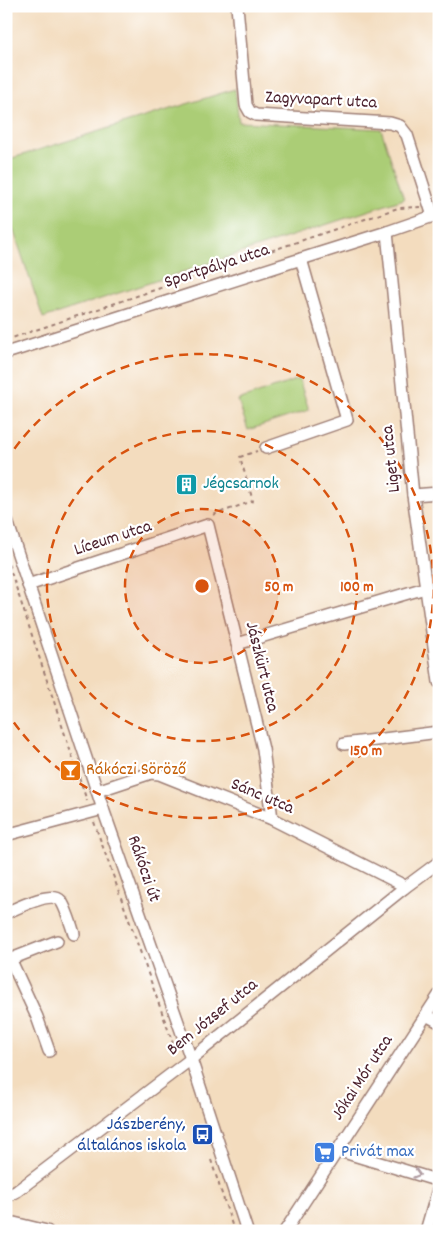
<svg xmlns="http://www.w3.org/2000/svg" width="445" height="1237" font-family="Dekko,sans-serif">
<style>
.pitch{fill:#abcd76;stroke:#7a7650}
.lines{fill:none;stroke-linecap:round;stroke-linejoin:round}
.minor-casing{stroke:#9e7e74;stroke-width:14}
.path{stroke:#9e7e74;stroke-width:2;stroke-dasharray:4 4;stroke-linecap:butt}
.minor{stroke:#fff;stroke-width:11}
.oneway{stroke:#ae9aa0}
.ring{fill:none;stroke:#d8530f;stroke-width:2.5;stroke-dasharray:9 6}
.labels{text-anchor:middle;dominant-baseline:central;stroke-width:4.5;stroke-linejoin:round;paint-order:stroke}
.street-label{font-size:18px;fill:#4a1f2b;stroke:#fff}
.culture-label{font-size:18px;fill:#0d838f;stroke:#fff;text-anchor:start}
.food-label{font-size:18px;fill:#c56008;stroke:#fff;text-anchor:start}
.transit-label{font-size:18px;fill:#164399;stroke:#fff;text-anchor:end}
.shop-label{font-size:18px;fill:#366cbe;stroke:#fff;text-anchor:start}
.centre{fill:#d8530f;stroke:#fff;stroke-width:2.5}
.ring-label{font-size:15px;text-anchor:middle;font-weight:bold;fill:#d8530f;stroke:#fff;stroke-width:4.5;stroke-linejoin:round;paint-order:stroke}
</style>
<rect width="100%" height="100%" fill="#fff"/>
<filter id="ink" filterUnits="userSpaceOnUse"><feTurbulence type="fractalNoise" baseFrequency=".02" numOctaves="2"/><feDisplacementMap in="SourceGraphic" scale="10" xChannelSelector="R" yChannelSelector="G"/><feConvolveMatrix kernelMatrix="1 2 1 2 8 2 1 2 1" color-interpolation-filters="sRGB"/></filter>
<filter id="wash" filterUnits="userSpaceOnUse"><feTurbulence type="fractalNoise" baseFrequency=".0096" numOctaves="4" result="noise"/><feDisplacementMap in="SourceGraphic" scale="20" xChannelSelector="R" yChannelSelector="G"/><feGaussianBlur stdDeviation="1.12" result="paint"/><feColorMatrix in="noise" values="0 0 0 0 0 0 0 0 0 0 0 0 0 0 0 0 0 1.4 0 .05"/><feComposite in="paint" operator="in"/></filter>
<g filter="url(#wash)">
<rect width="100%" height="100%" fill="#f3dcbe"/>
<!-- pitch -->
<g class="pitch">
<path d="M235,89l4,33 142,7 23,70 -361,119 -37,-110v-48z"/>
<path d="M299,379l10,31 -61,20 -10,-30z"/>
</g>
</g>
<g filter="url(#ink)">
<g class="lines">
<defs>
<g id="minor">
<path d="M237,6l9,99 4,7 6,3 134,8 10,3 7,9 26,81"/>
<path d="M387,232l26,263 26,187"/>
<path d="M6,353l295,-94 86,-27 52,-18"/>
<path d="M266,448l81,-28 -46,-161"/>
<path d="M413,495l26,-2"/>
<path d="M6,518l97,291 88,250 56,172"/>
<path d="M28,585l180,-60 55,224 9,70"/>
<path d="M237,644l188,-56"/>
<path d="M344,744l95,-12"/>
<path d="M97,791l54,-18 8,1 113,45 127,64 5,5"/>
<path d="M6,835l97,-26"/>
<path d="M6,913c11,-5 46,-23 55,-12 4,5 11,26 13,33"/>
<path d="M6,961l51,-20"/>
<path d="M6,962l7,3 24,52 12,34"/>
<path d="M426,1015l13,7"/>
<path d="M337,1150l102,31"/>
<path d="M6,1197l11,-6 174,-132 213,-171 35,-26"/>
<path d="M6,1220l4,2 37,9"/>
<path d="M285,1231l154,-236"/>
<path d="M426,1231l13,-45"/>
</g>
</defs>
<!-- minor casing -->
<use href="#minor" class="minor-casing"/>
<!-- path -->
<g class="path">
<path d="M6,340l392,-132 22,-1"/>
<path d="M213,515l40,-14 -13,-44 17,-6"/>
<path d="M6,557l81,244"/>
<path d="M94,822l81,227"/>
<path d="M211,1160l23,71"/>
</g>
<!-- minor -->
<use href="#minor" class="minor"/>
</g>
<!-- one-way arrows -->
<defs><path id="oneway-chevron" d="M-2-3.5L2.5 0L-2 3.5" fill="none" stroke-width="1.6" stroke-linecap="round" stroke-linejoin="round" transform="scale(1.25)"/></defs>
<use class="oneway" href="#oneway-chevron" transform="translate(417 1174) rotate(17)"/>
</g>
<!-- distance rings -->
<circle cx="202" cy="586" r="77" fill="#d8530f" fill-opacity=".12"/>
<g class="ring">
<circle cx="202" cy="586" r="77"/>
<circle cx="202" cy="586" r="155"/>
<path d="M6 461A232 232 0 1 1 6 711"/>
</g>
<!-- icons -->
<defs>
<symbol id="building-square" viewBox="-11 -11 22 22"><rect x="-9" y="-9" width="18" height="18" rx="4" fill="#0f9aa8" stroke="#fff"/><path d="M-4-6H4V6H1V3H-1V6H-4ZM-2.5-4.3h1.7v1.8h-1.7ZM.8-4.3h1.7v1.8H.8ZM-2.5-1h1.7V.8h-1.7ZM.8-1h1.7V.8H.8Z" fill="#fff"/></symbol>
<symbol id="bar-square" viewBox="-11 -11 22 22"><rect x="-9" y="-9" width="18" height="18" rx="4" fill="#e8710a" stroke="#fff"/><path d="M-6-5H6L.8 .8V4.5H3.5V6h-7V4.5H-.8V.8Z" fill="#fff"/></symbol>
<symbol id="bus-square" viewBox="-11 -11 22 22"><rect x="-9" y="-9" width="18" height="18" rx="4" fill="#1a4fb4" stroke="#fff"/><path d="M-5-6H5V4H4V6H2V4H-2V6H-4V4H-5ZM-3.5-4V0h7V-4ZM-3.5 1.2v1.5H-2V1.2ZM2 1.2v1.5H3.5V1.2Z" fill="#fff"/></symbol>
<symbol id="supermarket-square" viewBox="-11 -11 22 22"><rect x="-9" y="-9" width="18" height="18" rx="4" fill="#3f7fe0" stroke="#fff"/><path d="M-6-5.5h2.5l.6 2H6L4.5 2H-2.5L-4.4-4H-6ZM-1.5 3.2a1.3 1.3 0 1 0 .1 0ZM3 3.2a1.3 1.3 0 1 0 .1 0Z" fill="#fff"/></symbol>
</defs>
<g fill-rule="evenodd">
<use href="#building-square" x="174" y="472" width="25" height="25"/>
<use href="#bar-square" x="58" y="758" width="25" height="25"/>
<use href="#bus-square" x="190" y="1122" width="25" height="25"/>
<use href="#supermarket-square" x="312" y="1140" width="25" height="25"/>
</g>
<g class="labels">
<!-- street labels -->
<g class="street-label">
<text transform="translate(321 101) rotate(3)">Zagyvapart utca</text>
<text transform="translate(217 267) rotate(-18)">Sportpálya utca</text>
<text transform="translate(392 459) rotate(-96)">Liget utca</text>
<text transform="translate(113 539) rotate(-18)">Líceum utca</text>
<text transform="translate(261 667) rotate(76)">Jászkürt utca</text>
<text transform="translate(262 797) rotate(23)">Sánc utca</text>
<text transform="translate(143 869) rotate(71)">Rákóczi út</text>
<text transform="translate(213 1018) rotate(-39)">Bem József utca</text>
<text transform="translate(363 1078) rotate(-57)">Jókai Mór utca</text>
</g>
<!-- culture labels -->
<g class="culture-label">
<text x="203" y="484">Jégcsarnok</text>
</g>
<!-- food labels -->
<g class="food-label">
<text x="86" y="770">Rákóczi Söröző</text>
</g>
<!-- transit labels -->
<g class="transit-label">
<text x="186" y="1125">Jászberény,<tspan x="186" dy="21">általános iskola</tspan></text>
</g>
<!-- shop labels -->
<g class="shop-label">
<text x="341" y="1152">Privát max</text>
</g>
</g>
<circle cx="202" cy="586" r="8" class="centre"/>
<g class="ring-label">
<text x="279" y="591">50 m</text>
<text x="357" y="591">100 m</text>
<text x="366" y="755">150 m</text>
</g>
<!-- margin -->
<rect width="445" height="1237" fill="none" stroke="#fff" stroke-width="25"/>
</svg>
